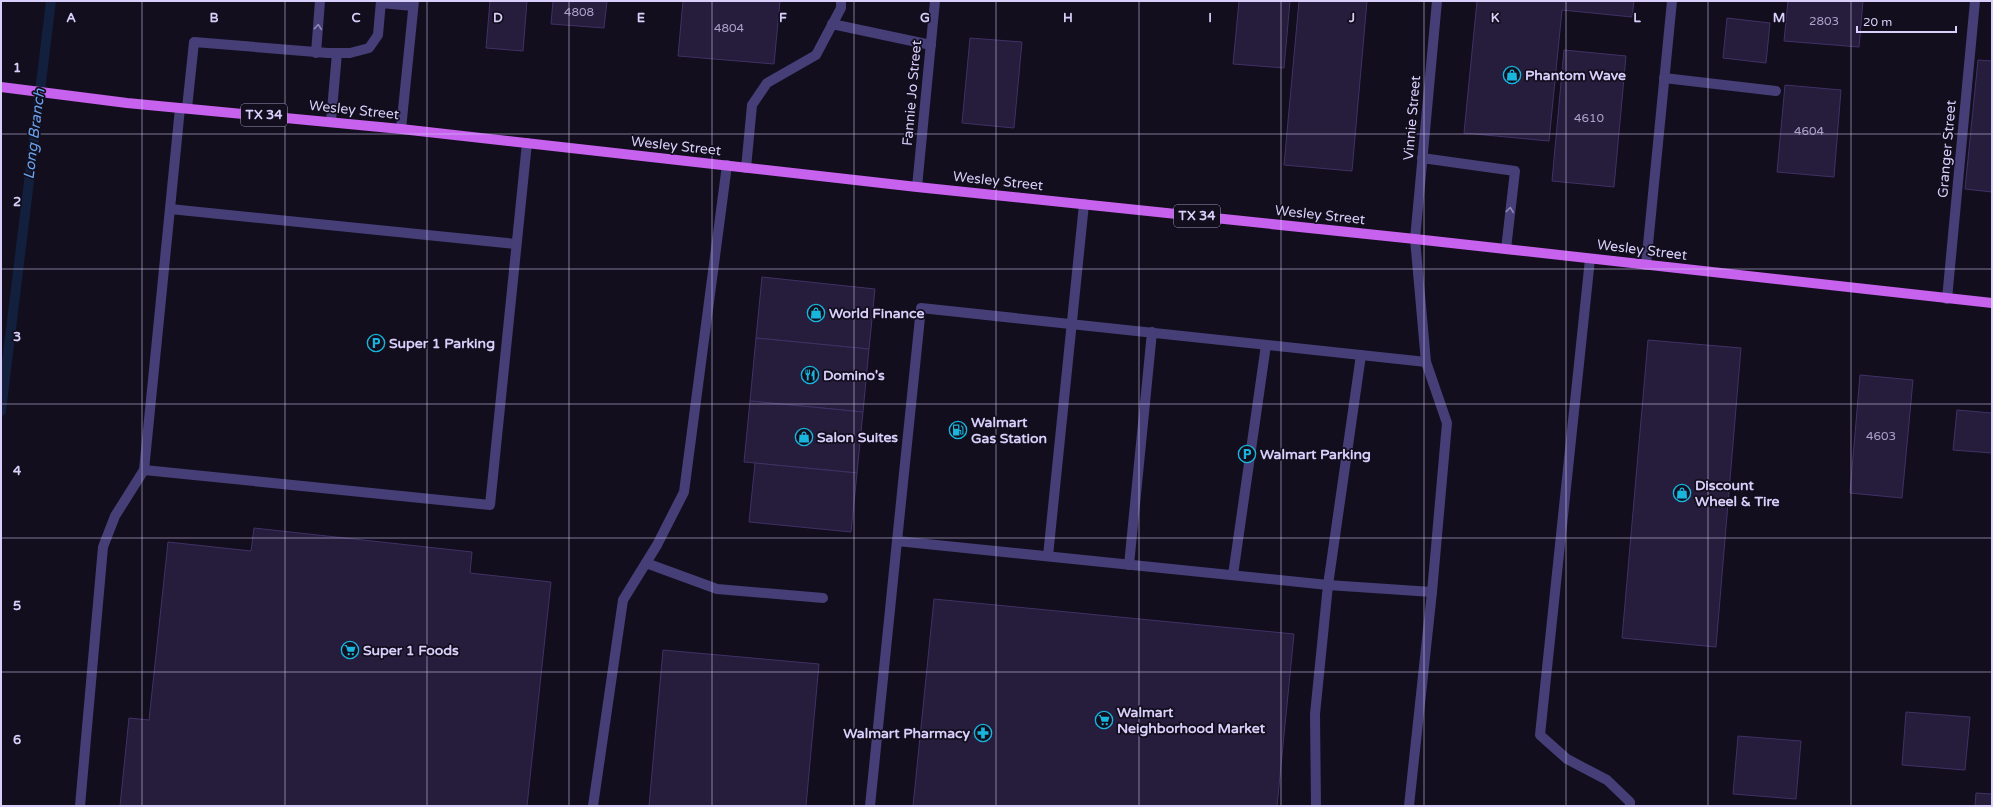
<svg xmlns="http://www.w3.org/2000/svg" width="1993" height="807" font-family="'Varela Round',sans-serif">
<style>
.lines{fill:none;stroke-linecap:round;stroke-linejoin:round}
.stream{stroke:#121f3d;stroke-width:10}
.building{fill:#261c3c;stroke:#403165}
.lane{stroke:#463e77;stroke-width:10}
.street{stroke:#463e77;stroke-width:10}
.primary{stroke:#c762ee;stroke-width:10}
.oneway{stroke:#8f86b8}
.grid{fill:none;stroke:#d8cffa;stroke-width:1;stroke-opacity:0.55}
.labels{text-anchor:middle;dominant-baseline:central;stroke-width:3.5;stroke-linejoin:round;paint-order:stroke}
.number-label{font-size:12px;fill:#aca2ca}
.shield{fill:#120e1d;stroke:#9d95b8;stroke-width:1}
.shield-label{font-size:13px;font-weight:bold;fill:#d8cffa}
.poi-label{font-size:14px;font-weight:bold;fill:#d8cffa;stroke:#120e1d;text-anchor:start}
.street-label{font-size:14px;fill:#d8cffa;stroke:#120e1d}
.water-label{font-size:15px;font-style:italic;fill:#69a3ee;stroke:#120e1d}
.grid-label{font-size:13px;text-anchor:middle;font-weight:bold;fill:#d8cffa;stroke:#120e1d;stroke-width:3.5;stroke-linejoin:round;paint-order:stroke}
</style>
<rect width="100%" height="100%" fill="#120e1d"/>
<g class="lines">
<!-- stream -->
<path class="stream" d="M1,411l50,-410"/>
</g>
<!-- building -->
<g class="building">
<path d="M490,1h37l-4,50 -37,-3z"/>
<path d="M553,1h54l-3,27 -53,-4z"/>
<path d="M683,1h97l-6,63 -96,-8z"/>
<path d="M1239,1h51l-6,67 -51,-4z"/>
<path d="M1299,1h68l-15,170 -68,-6z"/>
<path d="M1477,1h157l-2,16 -70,-7 -13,131 -85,-8z"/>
<path d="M1788,1h75l-4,46 -75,-6z"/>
<path d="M1727,18l43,5 -4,40 -43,-5z"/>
<path d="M970,38l52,4 -8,86 -52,-5z"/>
<path d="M1564,50l62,6 -12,131 -62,-6z"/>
<path d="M1978,60l14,1v131l-27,-3z"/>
<path d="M1785,85l56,5 -7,87 -57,-5z"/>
<path d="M762,277l113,12 -6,60 -113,-11z"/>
<path d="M756,338l113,11 -6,63 -113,-11z"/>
<path d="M1648,340l93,8 -25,299 -94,-9z"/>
<path d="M1860,375l53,5 -11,118 -52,-5z"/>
<path d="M750,401l113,11 -6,61 -113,-11z"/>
<path d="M1957,410l35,3v40l-39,-3z"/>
<path d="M755,463l102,10 -6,59 -102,-10z"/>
<path d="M254,528l218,24 -2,21 81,9 -24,224h-407l9,-88 20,2 19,-178 83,9z"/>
<path d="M934,599l360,35 -17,172h-364z"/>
<path d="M663,650l156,14 -13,142h-157z"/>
<path d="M1906,712l64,5 -5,53 -63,-5z"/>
<path d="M1738,736l63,5 -5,58 -63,-5z"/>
<path d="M1976,793l16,1v12h-17z"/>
</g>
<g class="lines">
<!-- lane -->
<g class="lane">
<path d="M381,3l32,3"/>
<path d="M832,24l99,21"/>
<path d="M316,53l4,-52"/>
<path d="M1664,78l112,13"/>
<path d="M187,108l7,-66 134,11h22l19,-5 9,-13 3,-34"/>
<path d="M331,121l6,-68"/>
<path d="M1422,158l93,13 -9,78"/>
<path d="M746,168l6,-63 15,-22 49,-28 25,-47v-7"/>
<path d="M170,209l346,35"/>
<path d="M1590,259l-50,476 27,24 40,21 23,22v4"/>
<path d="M1646,265l26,-264"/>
<path d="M144,470l346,35 37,-362"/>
<path d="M897,541l24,-233 505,54"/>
<path d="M1048,556l36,-352"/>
<path d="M646,563l71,26 106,9"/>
<path d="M1129,565l23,-233"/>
<path d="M1233,575l33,-230"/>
<path d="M80,806l23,-259 12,-31 29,-46 36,-362"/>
<path d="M593,806l30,-206 34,-55 27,-53 43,-327"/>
<path d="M870,806l27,-265 431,44 104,7"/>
<path d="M1316,806l-1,-92 13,-129 33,-230"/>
<path d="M1409,806l23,-214 15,-169 -21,-61 -11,-123"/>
</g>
<!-- street -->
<g class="street">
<path d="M401,129l13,-128"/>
<path d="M917,187l18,-186"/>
<path d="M1415,239l22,-238"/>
<path d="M1947,299l28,-298"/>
</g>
<!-- primary -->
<path class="primary" d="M1,87l126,16 274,26 516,58 498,52 577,64"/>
</g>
<!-- one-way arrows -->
<defs><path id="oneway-chevron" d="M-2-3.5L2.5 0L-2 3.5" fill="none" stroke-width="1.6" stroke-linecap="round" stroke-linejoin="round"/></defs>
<g class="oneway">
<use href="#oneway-chevron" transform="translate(318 27) rotate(-85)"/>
<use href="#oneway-chevron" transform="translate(1510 210) rotate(-83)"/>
</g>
<!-- grid -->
<path class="grid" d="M142,1v805M285,1v805M427,1v805M569,1v805M712,1v805M854,1v805M996,1v805M1139,1v805M1281,1v805M1424,1v805M1566,1v805M1708,1v805M1851,1v805M1,134h1991M1,269h1991M1,404h1991M1,538h1991M1,672h1991"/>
<!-- icons -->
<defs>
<symbol id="shop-ring" viewBox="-11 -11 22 22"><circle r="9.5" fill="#120e1d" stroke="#18b6dd" stroke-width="1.5"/><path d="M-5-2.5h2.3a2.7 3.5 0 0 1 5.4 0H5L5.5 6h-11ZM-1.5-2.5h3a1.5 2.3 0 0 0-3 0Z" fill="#18b6dd"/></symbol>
<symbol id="parking-ring" viewBox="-11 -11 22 22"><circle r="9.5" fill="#120e1d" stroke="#18b6dd" stroke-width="1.5"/><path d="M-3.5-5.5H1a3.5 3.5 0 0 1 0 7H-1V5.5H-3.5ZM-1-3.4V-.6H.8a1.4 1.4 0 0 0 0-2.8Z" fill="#18b6dd"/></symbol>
<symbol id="restaurant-ring" viewBox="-11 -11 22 22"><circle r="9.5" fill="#120e1d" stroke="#18b6dd" stroke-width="1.5"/><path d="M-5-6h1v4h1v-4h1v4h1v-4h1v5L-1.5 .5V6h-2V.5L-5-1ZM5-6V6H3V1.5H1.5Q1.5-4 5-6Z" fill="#18b6dd"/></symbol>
<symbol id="fuel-ring" viewBox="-11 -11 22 22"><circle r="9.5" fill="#120e1d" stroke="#18b6dd" stroke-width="1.5"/><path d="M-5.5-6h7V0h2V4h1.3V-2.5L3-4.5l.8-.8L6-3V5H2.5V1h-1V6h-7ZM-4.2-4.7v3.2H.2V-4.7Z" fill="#18b6dd"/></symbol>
<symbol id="supermarket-ring" viewBox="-11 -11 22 22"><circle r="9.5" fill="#120e1d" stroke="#18b6dd" stroke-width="1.5"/><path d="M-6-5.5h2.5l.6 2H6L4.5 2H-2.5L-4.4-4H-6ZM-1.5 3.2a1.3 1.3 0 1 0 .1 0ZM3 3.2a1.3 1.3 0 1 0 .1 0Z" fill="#18b6dd"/></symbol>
<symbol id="pharmacy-ring" viewBox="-11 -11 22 22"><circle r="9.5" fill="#120e1d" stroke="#18b6dd" stroke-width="1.5"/><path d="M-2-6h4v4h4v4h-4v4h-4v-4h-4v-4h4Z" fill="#18b6dd"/></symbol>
</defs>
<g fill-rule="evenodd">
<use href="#shop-ring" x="1502" y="65" width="20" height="20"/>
<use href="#shop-ring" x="806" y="303" width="20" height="20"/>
<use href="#parking-ring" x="366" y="333" width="20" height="20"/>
<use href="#restaurant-ring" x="800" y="365" width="20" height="20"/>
<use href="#fuel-ring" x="948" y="420" width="20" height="20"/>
<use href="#shop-ring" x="794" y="427" width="20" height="20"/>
<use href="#parking-ring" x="1237" y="444" width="20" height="20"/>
<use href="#shop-ring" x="1672" y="483" width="20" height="20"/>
<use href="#supermarket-ring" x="340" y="640" width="20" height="20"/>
<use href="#supermarket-ring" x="1094" y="710" width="20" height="20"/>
<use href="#pharmacy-ring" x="973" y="723" width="20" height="20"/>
</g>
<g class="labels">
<!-- number labels -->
<g class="number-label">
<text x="579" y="12">4808</text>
<text x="1824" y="21">2803</text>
<text x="729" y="28">4804</text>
<text x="1589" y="118">4610</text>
<text x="1809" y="131">4604</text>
<text x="1881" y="436">4603</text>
</g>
<!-- shield labels -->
<g class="shield">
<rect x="241" y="104" width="46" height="22" rx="3"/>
<rect x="1174" y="205" width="46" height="22" rx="3"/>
</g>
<g class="shield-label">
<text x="264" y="115">TX 34</text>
<text x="1197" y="216">TX 34</text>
</g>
<!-- poi labels -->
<g class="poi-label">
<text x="1525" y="75">Phantom Wave</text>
<text x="829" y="313">World Finance</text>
<text x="389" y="343">Super 1 Parking</text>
<text x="823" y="375">Domino's</text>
<text x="971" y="422">Walmart<tspan x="971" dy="16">Gas Station</tspan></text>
<text x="817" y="437">Salon Suites</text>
<text x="1260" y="454">Walmart Parking</text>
<text x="1695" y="485">Discount<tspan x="1695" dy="16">Wheel &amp; Tire</tspan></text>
<text x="363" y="650">Super 1 Foods</text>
<text x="1117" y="712">Walmart<tspan x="1117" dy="16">Neighborhood Market</tspan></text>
<text x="970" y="733" text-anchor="end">Walmart Pharmacy</text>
</g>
<!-- street labels -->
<g class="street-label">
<text transform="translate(912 93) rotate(-85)">Fannie Jo Street</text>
<text transform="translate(354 110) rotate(6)">Wesley Street</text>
<text transform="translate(1412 118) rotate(-85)">Vinnie Street</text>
<text transform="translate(676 146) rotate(6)">Wesley Street</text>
<text transform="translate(1947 149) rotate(-85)">Granger Street</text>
<text transform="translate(998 181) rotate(6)">Wesley Street</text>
<text transform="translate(1320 215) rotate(6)">Wesley Street</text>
<text transform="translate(1642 250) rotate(7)">Wesley Street</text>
</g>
<!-- water labels -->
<g class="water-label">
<text transform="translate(34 134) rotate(-83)">Long Branch</text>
</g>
</g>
<g class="grid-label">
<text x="71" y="22">A</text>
<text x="214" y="22">B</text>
<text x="356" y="22">C</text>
<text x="498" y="22">D</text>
<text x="641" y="22">E</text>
<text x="783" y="22">F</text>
<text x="925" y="22">G</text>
<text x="1068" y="22">H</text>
<text x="1210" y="22">I</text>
<text x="1352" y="22">J</text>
<text x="1495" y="22">K</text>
<text x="1637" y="22">L</text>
<text x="1779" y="22">M</text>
<text x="17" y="72">1</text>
<text x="17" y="206">2</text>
<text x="17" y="341">3</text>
<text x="17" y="475">4</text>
<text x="17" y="610">5</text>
<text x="17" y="744">6</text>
</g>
<!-- border -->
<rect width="1993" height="807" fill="none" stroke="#d8cffa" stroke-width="4"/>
<!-- scale -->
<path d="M1857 26v6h99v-6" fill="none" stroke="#d8cffa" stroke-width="2"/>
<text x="1863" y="26" font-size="12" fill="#d8cffa" stroke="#120e1d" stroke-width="3" paint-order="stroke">20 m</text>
</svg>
